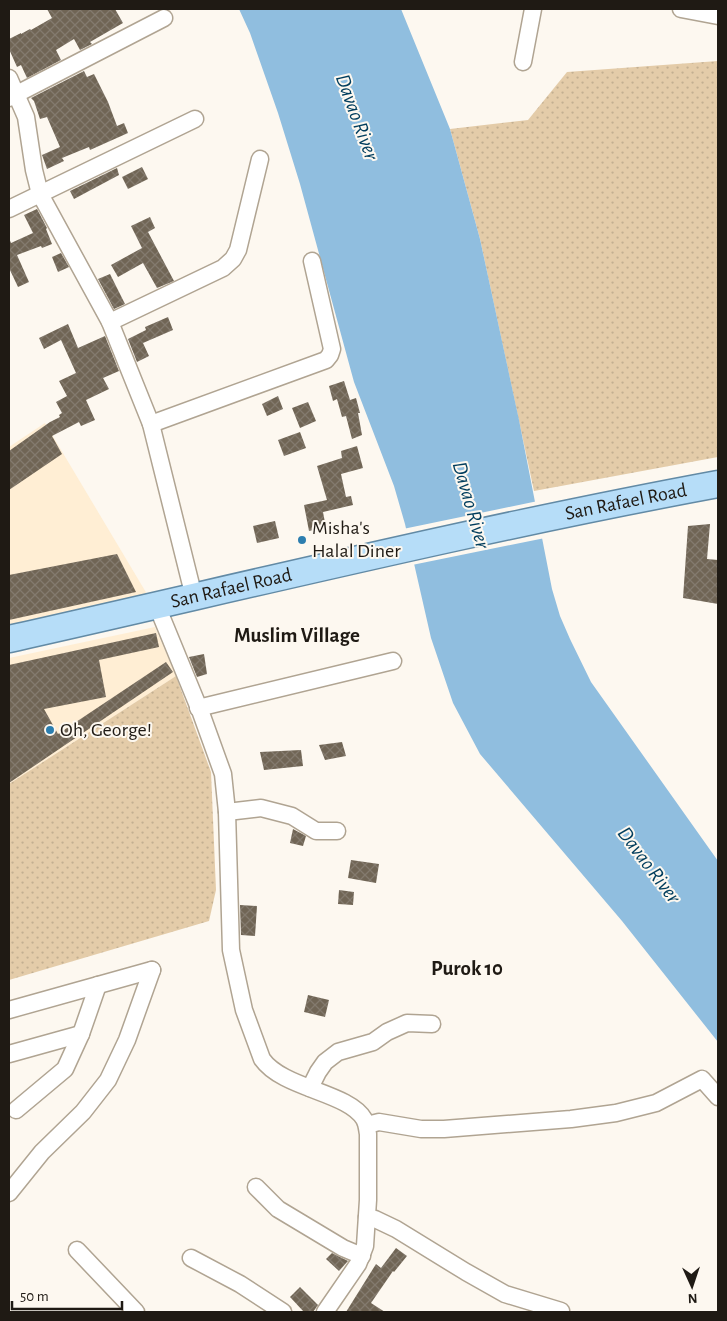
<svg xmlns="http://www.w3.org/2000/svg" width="727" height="1321" font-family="'Alegreya Sans',sans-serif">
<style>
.built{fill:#ffeed4}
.green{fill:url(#green-dots)}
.water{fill:#90bedf}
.pier{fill:#fdf8f0}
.building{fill:url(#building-cross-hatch)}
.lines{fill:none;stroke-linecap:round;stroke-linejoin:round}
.minor-casing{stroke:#b0a492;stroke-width:19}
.primary-casing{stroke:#628aa5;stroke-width:29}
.minor{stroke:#fff;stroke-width:16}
.primary{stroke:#b6ddf8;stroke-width:26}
.poi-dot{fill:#2c7eaf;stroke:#fdf8f0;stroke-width:2}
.labels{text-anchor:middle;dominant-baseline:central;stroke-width:4;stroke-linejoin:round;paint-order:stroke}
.street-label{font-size:20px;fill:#1f1a14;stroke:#fdf8f0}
.poi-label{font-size:20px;fill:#1f1a14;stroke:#fdf8f0;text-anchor:start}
.water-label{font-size:21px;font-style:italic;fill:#003d5d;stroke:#fdf8f0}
.neighbourhood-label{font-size:21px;font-weight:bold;fill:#1f1a14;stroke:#fdf8f0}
</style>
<defs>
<pattern id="green-dots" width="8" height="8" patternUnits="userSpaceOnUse" patternTransform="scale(1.25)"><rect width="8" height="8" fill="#e4cca9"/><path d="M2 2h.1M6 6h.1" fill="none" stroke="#c3af91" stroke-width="1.8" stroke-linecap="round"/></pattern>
<pattern id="building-cross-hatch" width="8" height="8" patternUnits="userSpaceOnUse" patternTransform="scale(1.25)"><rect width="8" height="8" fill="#706555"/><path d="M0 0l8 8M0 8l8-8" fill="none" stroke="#837a6e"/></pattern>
</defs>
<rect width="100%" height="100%" fill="#fdf8f0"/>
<!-- built -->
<g class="built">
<path d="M45,423l102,171 -138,31v-178z"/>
<path d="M155,627l21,49 -167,108v-126z"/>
</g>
<!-- green -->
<g class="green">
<path d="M718,61v396l-184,34 -54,-252 -30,-110 78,-9 39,-48z"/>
<path d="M176,676l35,96 5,118 -7,31 -200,59v-196z"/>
</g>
<!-- water -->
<path class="water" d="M239,9h162l49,120 30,110 39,181 33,169 8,27 10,23 21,43 127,179v181l-96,-121 -142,-167 -27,-51 -22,-65 -26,-114 -11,-38 -40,-104 -54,-198 -22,-71 -28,-80z"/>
<!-- pier -->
<path class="pier" d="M538,501l7,37 -133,27 -9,-36z"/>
<!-- building -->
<g class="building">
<path d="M47,9h68l8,14 -33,19 2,2 -12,6 -6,-11 -18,11 5,10 -34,18 -6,-13 -4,2 -8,-18v-10l12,-6v1l9,-5 1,1 21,-12z"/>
<path d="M84,71l3,6 7,-3 14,28 9,24 7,-3 4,10 -38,17 -1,-3 -27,11 2,3 -17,8 -5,-14 18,-8 -13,-30 -7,2 -6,-18 -3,-3z"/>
<path d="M142,167l6,12 -20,10 -6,-12z"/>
<path d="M117,168l2,7 -45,24 -4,-8z"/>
<path d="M37,209l10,19 -1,1 6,15 -10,4 -1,-2 -24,9 12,27 -11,5 -9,-19v-30l2,5 22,-10 -9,-18z"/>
<path d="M150,217l5,11 -7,4 26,49 -17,7 -14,-25 -25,14 -7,-12 31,-17 -11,-22z"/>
<path d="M61,253l8,14 -11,5 -6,-15z"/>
<path d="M110,274l15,30 -11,5 -16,-30z"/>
<path d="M168,317l5,13 -30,13 6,13 -12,6 -9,-23 18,-9 -1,-3z"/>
<path d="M68,324l10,24 27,-12 14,35 -16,7 6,11 -23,11 9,20 -14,6 -2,-4 -27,14 10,18 -53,36v-39l41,-29 10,-5 -1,-2 3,-2 -6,-11 11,-6 -8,-15 17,-8 -15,-33 -17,9 -5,-11z"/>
<path d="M344,381l6,19 6,-2 4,15h-2l4,22 -10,4 -6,-23 -4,1 -5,-18 -4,2 -4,-15z"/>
<path d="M278,396l5,13 -16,7 -5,-12z"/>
<path d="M308,402l8,19 -16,7 -8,-20z"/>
<path d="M300,432l6,16 -22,8 -6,-16z"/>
<path d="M357,446l6,22 -22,6 5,23 5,-1 2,9 -30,7 3,16 -17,3 -5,-26 23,-5 -10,-34 25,-8 -1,-7z"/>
<path d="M275,521l4,17 -22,5 -4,-17z"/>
<path d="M710,524l-3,35 11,1v44l-35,-6 5,-72z"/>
<path d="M117,554l19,38 -127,28v-45z"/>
<path d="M156,633l3,14 -60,13 7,37 -62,12 14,25 108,-72 7,10 -164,111v-118z"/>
<path d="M204,654l3,20 -10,3 -8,-20z"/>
<path d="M342,742l4,14 -21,4 -6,-15z"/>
<path d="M301,750l2,16 -39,4 -4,-18z"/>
<path d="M293,829l13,7 -3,10 -13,-3z"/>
<path d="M351,860l28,4 -3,19 -28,-5z"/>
<path d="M339,890l15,2 -1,13 -15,-1z"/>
<path d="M240,905l17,1 -2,30 -14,-1z"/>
<path d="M308,995l21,5 -4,17 -21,-5z"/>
<path d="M396,1248l11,8 -13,16 -1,-1 -22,32 14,9h-39l30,-48 5,4z"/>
<path d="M332,1253l16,8 -9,10 -13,-12z"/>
<path d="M300,1287l18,18 -5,7h-9l-14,-15z"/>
</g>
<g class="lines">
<defs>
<g id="minor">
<path d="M681,9l37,7"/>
<path d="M523,62l10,-53"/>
<path d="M9,78l17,39 8,53 6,24 70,128 41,102 43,173"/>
<path d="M9,98l155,-80"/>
<path d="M9,209l186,-90"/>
<path d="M110,322l113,-54 10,-9 5,-9 22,-91"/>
<path d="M151,424l175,-64 4,-5 2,-6 -20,-88"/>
<path d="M157,606l44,107 22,61 4,38 4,138 13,60 18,49c21,30 86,33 102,60 3,5 3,10 4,15v66l-3,46 -7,18 -33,48"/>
<path d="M198,708l195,-47"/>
<path d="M227,812l34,-4 31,8 24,15h21"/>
<path d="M9,1010l143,-40"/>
<path d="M9,1054l72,-20"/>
<path d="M310,1088l8,-16 7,-10 13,-10 35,-10 14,-10 20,-9 25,1"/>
<path d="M16,1110l49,-41 16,-35 17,-49"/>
<path d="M367,1125l12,-3 42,7h23l127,-10 45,-6 40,-10 46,-24 16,18"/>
<path d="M256,1187l22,22 65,39 19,8"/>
<path d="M9,1193l33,-41 41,-40 25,-32 19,-40 25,-70"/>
<path d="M367,1217l8,2 21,10 70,43 39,22 56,17"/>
<path d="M77,1250l59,62"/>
<path d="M191,1258l49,26 43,28"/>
</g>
<g id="primary">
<path id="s1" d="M9,639c236,-53 471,-111 709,-155"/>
</g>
</defs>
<!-- minor casing -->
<use href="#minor" class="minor-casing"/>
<!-- primary casing -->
<use href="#primary" class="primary-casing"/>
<!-- minor -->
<use href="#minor" class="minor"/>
<!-- primary -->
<use href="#primary" class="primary"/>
</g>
<!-- markers -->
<g class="poi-dot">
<circle cx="302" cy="540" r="5"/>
<circle cx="50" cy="730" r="5"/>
</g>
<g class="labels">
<!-- street labels -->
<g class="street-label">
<text stroke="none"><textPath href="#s1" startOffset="632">San Rafael Road</textPath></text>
<text stroke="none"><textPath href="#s1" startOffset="228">San Rafael Road</textPath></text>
</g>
<!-- poi labels -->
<g class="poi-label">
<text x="312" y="528">Misha's<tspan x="312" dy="23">Halal Diner</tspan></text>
<text x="60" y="730">Oh, George!</text>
</g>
<!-- water labels -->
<g class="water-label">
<text transform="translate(357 117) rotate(70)">Davao River</text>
<text transform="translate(471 505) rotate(74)">Davao River</text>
<text transform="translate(649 865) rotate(53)">Davao River</text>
</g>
<!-- neighbourhood labels -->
<g class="neighbourhood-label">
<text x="297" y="635">Muslim Village</text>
<text x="467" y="968">Purok 10</text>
</g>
</g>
<!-- border -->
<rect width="727" height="1321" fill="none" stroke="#1f1a14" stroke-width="20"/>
<!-- north arrow -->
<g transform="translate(692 1286) rotate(177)" stroke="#fdf8f0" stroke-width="4" paint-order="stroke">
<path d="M0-4L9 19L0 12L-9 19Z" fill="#1f1a14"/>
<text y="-8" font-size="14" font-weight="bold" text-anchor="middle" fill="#1f1a14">N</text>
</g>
<!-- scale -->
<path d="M12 1301v8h110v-8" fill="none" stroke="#1f1a14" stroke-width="2.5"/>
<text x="20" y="1301" font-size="15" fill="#1f1a14" stroke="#fdf8f0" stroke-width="4" paint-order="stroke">50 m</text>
</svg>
